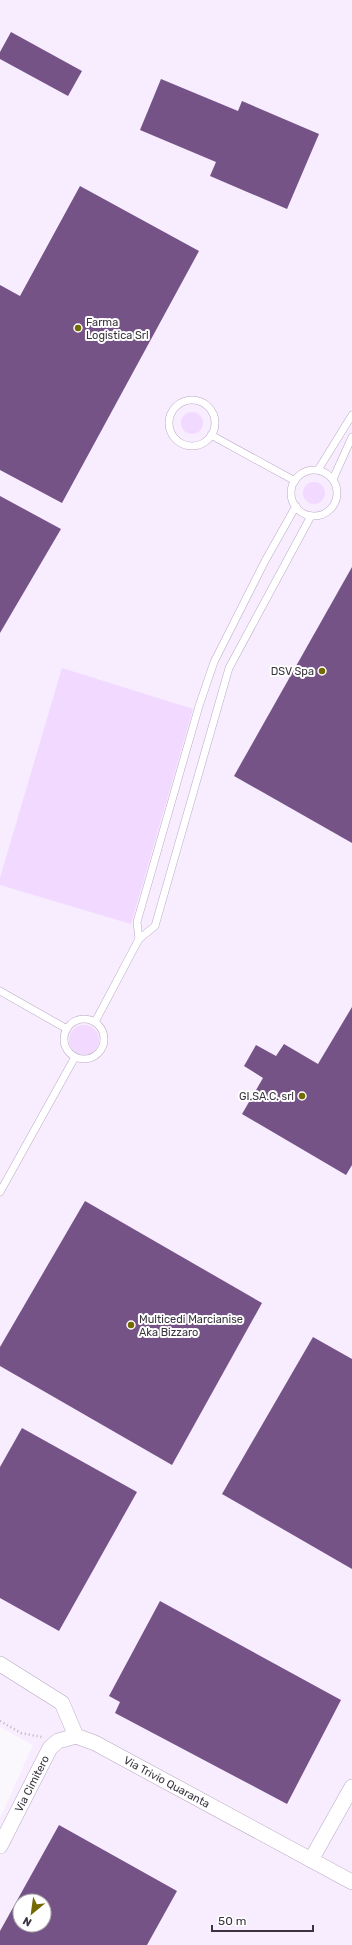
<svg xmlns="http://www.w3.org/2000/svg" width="352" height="1945" font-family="Rubik,sans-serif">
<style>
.built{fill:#f8ecff;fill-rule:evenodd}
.green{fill:#f1d9ff}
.building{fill:#755387;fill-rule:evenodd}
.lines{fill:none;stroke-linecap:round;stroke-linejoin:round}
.lane-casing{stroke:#b8a9c0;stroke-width:8}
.street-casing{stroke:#b8a9c0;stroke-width:16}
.path{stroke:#b9b5bc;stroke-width:2.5;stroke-dasharray:1 3;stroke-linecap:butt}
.lane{stroke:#fff;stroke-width:7}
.street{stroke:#fff;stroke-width:15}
.poi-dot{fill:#736a02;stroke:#fff;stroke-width:1.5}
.labels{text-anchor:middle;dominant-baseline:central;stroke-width:4;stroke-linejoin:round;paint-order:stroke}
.poi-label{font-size:11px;fill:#3a343e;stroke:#fff;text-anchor:start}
.street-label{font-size:11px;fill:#3a343e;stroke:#fff}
</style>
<rect width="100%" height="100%" fill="#fbf8fd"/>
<!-- built -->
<path class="built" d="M0,0h352v1945h-352v-127l33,-73 -33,-18zM20,1901h24v24h-24z"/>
<!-- green -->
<g class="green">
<circle cx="192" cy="423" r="11"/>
<circle cx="314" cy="493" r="11"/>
<path d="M62,668l131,41 -62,215 -131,-39v-7z"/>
<circle cx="84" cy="1040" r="15"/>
</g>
<!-- building -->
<g class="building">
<path d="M11,32l71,39 -14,25 -68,-37v-7z"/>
<path d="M161,79l77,32 4,-10 77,33 -32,75 -77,-33 6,-14 -76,-32z"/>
<path d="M80,186l119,65 -137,252 -62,-33v-185l20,11z"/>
<path d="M0,496l61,33 -61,104z"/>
<path d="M352,567v276l-118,-67z"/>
<path d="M352,1007v158l-6,10 -104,-61 21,-36 -19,-12 12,-21 20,11 8,-12 34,20z"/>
<path d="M85,1201l177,102 -90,162 -172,-99v-19z"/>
<path d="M313,1337l39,22v210l-130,-75z"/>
<path d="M22,1428l115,64 -78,139 -59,-33v-131z"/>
<path d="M160,1601l181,99 -54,104 -172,-91 5,-11 -11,-6z"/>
<path d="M59,1825l118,66 -30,54h-147v-14zM20,1901h24v24h-24z"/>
</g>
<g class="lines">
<defs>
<g id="lane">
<circle cx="192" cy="423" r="23"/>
<path d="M211,435l84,46"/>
<circle cx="314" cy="493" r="23"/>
<path d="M318,470l34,-55"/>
<path d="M333,479l19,-42"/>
<path d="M139,939l-2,-17 62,-216 15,-44 51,-101 31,-55"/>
<path d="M0,991l67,38"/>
<circle cx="84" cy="1039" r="20"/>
<path d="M95,1022l44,-83 16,-13 74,-258 82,-152"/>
<path d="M0,1192l75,-135"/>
</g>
<g id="street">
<path id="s1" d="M0,1664l62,39 14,33 19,7 257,139"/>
<path id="s2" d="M0,1846l50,-98 8,-7 18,-5"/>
<path d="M311,1860l41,-73"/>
</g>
</defs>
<!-- lane casing -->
<use href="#lane" class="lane-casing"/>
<!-- street casing -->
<use href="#street" class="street-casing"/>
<!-- path -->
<path class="path" d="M0,1721l21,12 21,4"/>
<!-- lane -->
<use href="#lane" class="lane"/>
<!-- street -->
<use href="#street" class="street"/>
</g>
<!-- markers -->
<g class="poi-dot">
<circle cx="78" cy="328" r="4"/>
<circle cx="322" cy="671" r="4"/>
<circle cx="302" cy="1096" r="4"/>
<circle cx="131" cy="1325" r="4"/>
</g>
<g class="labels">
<!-- poi labels -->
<g class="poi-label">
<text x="86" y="322">Farma<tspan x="86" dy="13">Logistica Srl</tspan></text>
<text x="314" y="671" text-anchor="end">DSV Spa</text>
<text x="294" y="1096" text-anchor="end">GI.SA.C. srl</text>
<text x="139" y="1319">Multicedi Marcianise<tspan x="139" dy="13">Aka Bizzaro</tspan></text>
</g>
<!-- street labels -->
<g class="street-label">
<text stroke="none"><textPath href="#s1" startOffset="211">Via Trivio Quaranta</textPath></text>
<text stroke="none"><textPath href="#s2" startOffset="70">Via Cimitero</textPath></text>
</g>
</g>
<!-- north arrow -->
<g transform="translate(32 1913) rotate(209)"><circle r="19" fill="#ffffff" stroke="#b0aeb2"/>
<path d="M0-3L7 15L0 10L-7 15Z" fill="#736a02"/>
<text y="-6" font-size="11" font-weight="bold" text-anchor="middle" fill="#3a343e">N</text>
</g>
<!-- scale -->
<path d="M212 1925v6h101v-6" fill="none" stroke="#3a343e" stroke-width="2"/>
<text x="218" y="1925" font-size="12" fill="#3a343e" stroke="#ffffff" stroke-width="3" paint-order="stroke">50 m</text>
</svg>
